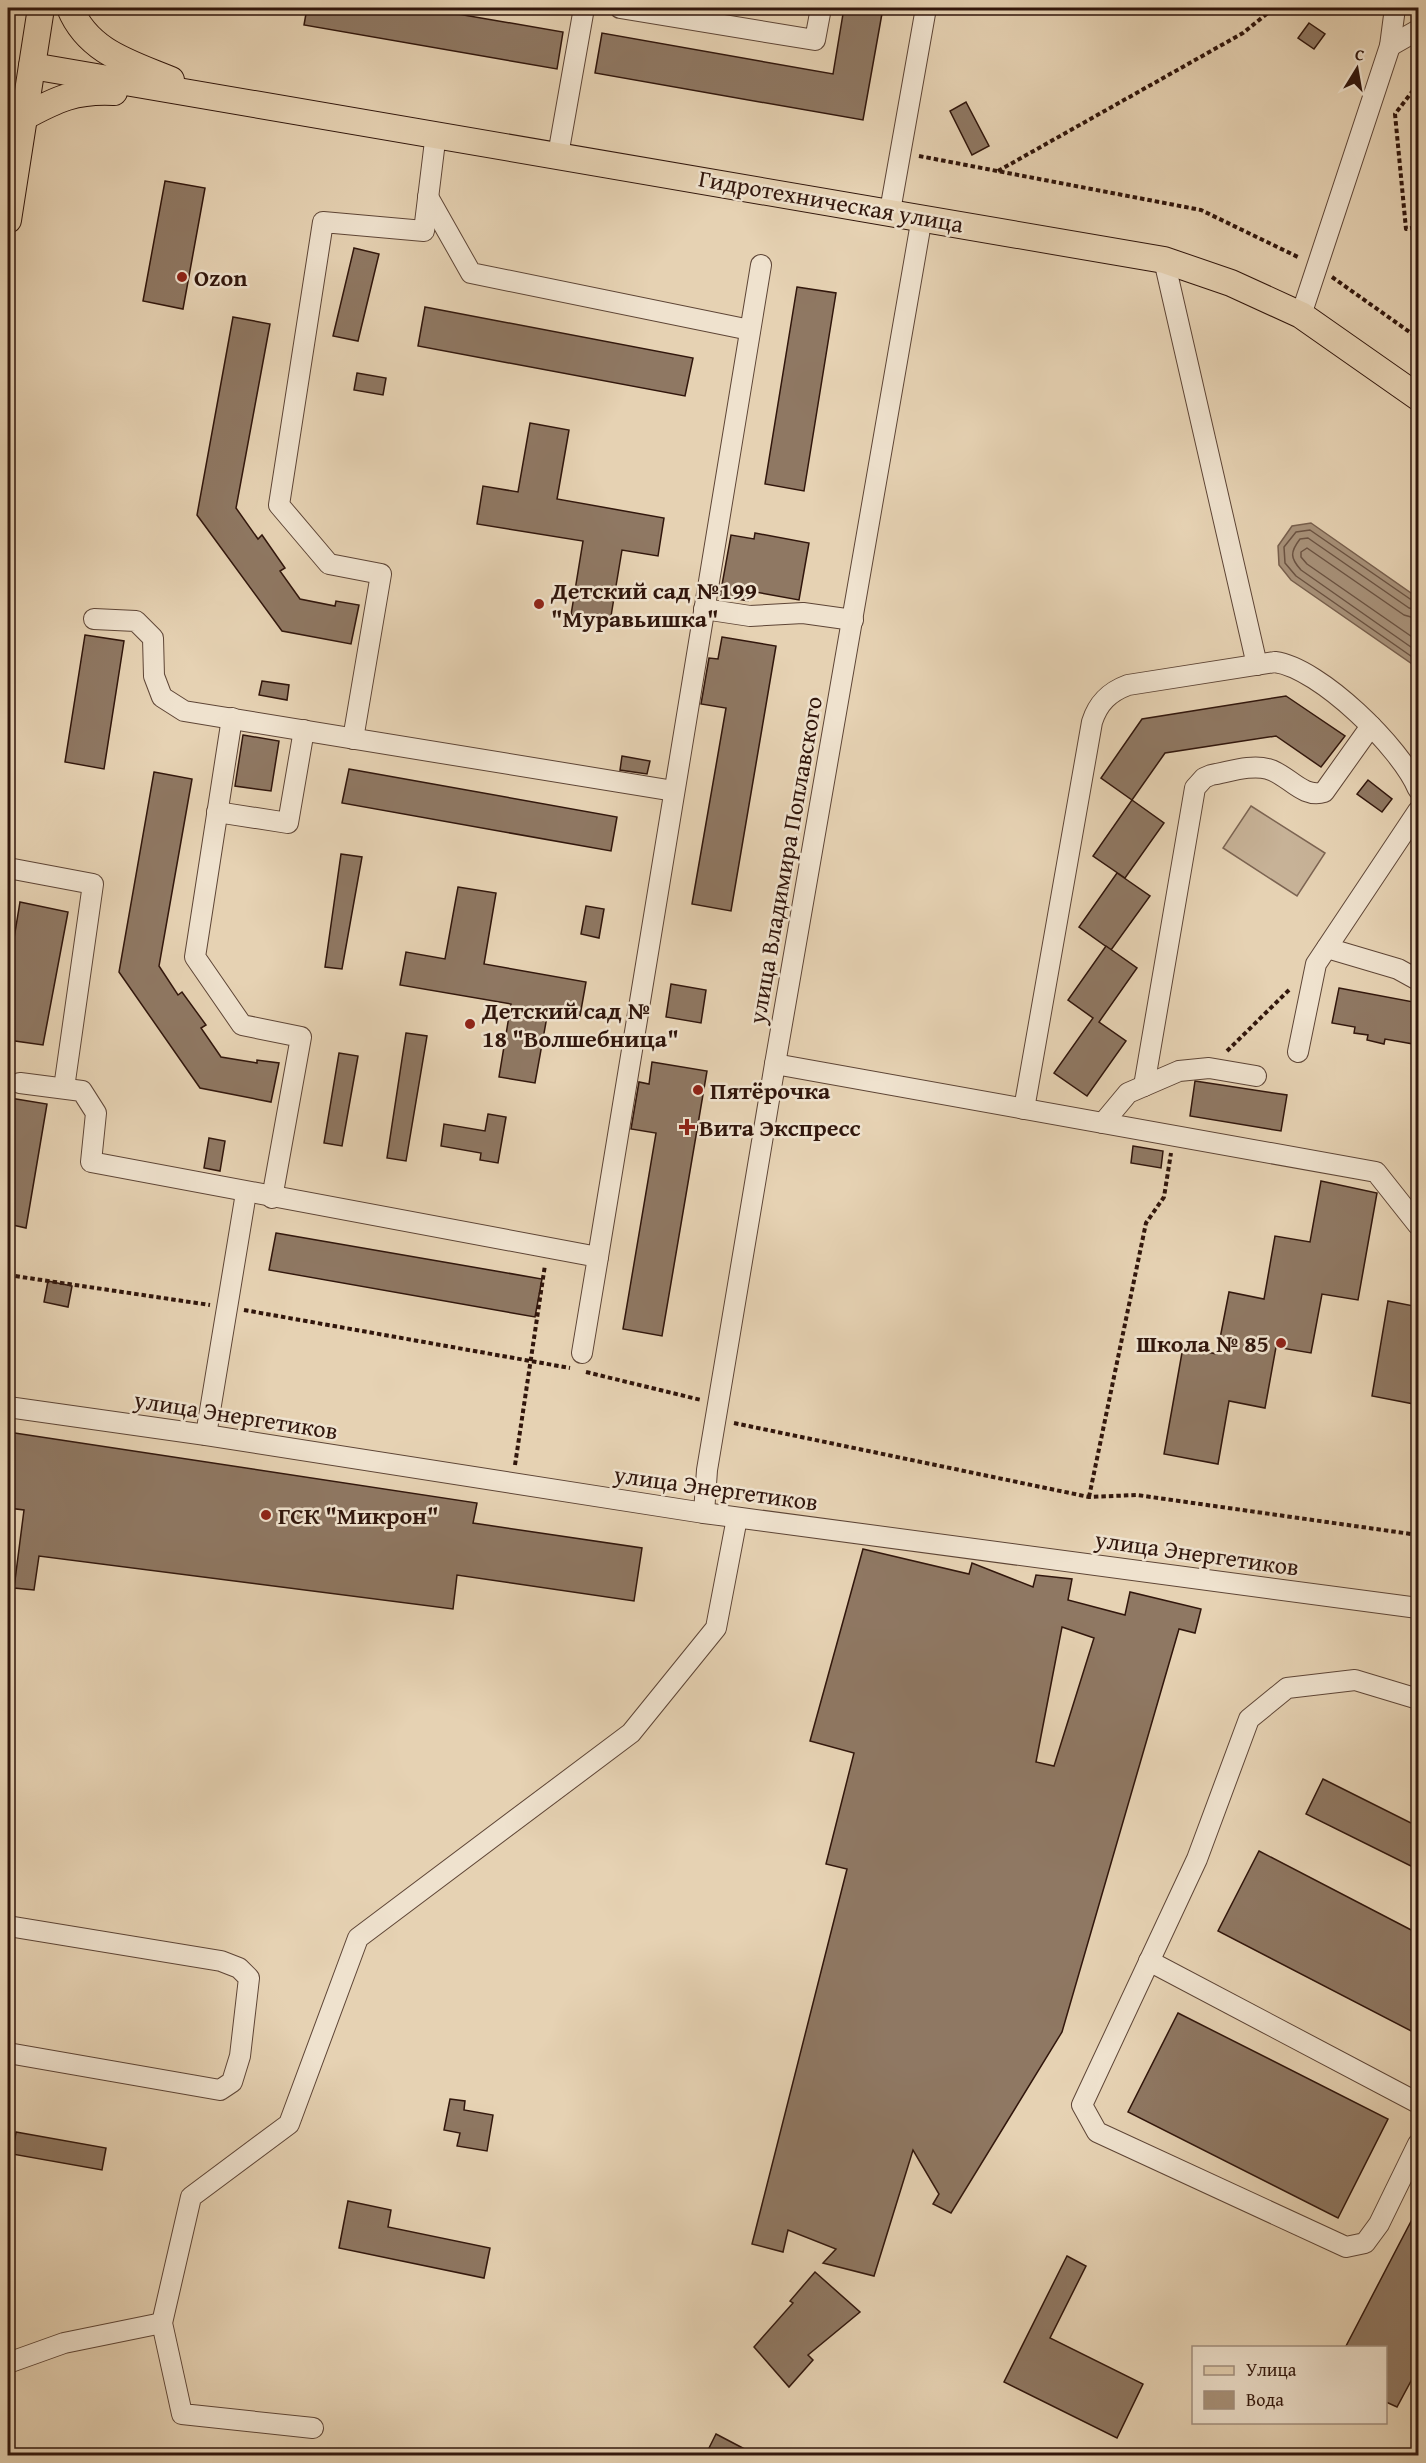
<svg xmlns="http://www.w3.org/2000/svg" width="1426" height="2463" font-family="'Gentium Book Plus',serif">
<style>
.green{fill:#c7b297;stroke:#7c6452;stroke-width:1.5}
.water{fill:#a8927a;stroke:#78604e;stroke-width:1.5}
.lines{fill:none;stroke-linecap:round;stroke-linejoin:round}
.shore{stroke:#6c5443;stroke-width:1.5}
.building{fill:#8f7863;stroke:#31160c;stroke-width:1.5;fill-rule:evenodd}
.minor-casing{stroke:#5e4536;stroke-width:22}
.major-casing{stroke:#31160c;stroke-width:28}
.path{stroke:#31160c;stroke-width:4;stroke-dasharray:4.5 3;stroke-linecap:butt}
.minor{stroke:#efe2ce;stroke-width:20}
.major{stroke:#e6d2b3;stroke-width:26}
.poi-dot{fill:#8f2418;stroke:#efe2ce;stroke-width:2}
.labels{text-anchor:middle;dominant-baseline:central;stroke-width:5;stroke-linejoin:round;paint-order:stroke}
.street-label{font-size:24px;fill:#31160c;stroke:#efe2ce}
.poi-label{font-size:24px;font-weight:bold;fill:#31160c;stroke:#efe2ce;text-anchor:start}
</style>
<rect width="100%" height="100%" fill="#e6d2b3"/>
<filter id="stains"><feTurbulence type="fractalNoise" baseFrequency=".00333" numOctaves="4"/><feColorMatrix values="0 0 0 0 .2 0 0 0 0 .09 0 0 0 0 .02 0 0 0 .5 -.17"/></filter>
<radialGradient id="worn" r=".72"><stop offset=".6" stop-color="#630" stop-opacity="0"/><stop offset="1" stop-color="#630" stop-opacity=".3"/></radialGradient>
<!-- green -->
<path class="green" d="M1251,806l74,47 -28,43 -74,-48z"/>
<!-- water -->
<path class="water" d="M1311,523l107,75v70l-127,-88 -12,-15 -1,-19 14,-20z"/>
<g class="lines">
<!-- shore -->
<g class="shore">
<path d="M1418,602l-5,-1 -103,-71 -14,2 -12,15 1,16 11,13 122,85"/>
<path d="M1418,610l-9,-2 -101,-70 -8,1c-10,13 -10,19 1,31l117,82"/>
<path d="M1418,619l-14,-4 -97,-67 -6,4v5l6,7 111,77"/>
</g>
</g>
<!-- building -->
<g class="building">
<path d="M307,8h116l140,24 -6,37 -253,-44z"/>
<path d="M844,8h39l-20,112 -268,-47 7,-40 231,41z"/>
<path d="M1309,23l16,11 -11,15 -16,-11z"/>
<path d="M966,102l23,44 -17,9 -22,-44z"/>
<path d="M165,181l40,7 -22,121 -40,-8z"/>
<path d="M354,248l25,6 -21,87 -25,-5z"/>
<path d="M797,287l39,6 -32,198 -39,-7z"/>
<path d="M425,307l268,51 -8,38 -267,-50z"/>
<path d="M233,317l37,7 -34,184 22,31 4,-4 23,33 -5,3 20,28 35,7 1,-5 23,4 -8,39 -69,-13 -85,-116z"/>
<path d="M357,373l29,5 -3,17 -29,-5z"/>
<path d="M530,423l39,7 -12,69 107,19 -6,38 -36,-6 -12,72 -39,-7 12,-74 -106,-17 6,-38 35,6z"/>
<path d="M755,533l54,10 -10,57 -49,-9 -2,10 -28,-5 11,-61 23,4z"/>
<path d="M85,635l39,6 -20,128 -39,-7z"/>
<path d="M722,637l54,9 -45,265 -39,-7 34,-196 -25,-4 8,-46 9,1z"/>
<path d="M262,681l27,4 -2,15 -28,-5z"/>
<path d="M1286,696l59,40 -24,31 -45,-31 -111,17 -33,47 -31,-22 41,-59z"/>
<path d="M243,735l36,6 -8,50 -36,-5z"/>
<path d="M622,756l28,5 -3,13 -27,-4z"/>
<path d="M349,769l268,48 -6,34 -269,-48z"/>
<path d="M154,772l38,7 -33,187 19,29 4,-3 24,33 -5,3 20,29 36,6v-3l22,3 -8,39 -71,-14 -81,-116z"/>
<path d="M1368,780l24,19 -10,13 -25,-18z"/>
<path d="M1132,800l32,23 -39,55 -32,-22z"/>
<path d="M341,854l21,3 -20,112 -17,-2z"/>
<path d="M1117,873l33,23 -39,54 -32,-23z"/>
<path d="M458,887l38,6 -12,71 102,18 -6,34 -32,-5 -13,72 -36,-6 12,-73 -111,-19 6,-33 39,7z"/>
<path d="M20,902l48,10 -25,133 -35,-5v-65z"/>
<path d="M586,906l18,3 -5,29 -18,-4z"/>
<path d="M1106,946l31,22 -38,54 27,19 -39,55 -33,-23 39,-55 -25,-18z"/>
<path d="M671,984l35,6 -5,33 -35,-6z"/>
<path d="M1339,988l80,15v42l-34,-6 -1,5 -17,-4 1,-5 -14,-2 1,-6 -23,-4z"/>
<path d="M406,1033l21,3 -21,125 -19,-3z"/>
<path d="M339,1053l19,3 -16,90 -18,-3z"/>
<path d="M652,1062l55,9 -45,265 -39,-7 33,-196 -25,-4 8,-47 10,2z"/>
<path d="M1195,1081l92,14 -6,36 -91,-15z"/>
<path d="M10,1098l37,6 -21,124 -18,-4v-110z"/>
<path d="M488,1114l18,3 -8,46 -18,-3 1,-7 -40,-7 3,-22 41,7z"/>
<path d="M209,1138l16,3 -5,30 -16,-3z"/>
<path d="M1133,1146l30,5 -2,17 -30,-5z"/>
<path d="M1321,1181l56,12 -19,107 -36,-6 -11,59 -35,-6 -11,61 -36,-7 -11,63 -54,-10 19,-107 34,7 12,-62 35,7 11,-63 35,6z"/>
<path d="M276,1233l266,46 -7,38 -266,-47z"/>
<path d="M48,1281l24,5 -4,21 -24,-5z"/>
<path d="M1388,1301l31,6v98l-47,-9z"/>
<path d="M8,1432l469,71 -4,20 169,25 -8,53 -177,-26 -4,34 -414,-53 -5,34 -20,-2 10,-78 -16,-2z"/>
<path d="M863,1549l106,25 3,-11 61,24 3,-12 36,4 -4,21 57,15 5,-23 71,17 -6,24 -16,-4 -117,403 -111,181 -18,-9 6,-10 -26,-44 -39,126 -51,-13 13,-14 -48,-19 -5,22 -31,-8 95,-375 -21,-5 28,-111 -44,-12zM1062,1627l32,11 -40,128 -18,-4z"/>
<path d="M1323,1779l96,48v43l-113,-56z"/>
<path d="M1259,1851l160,83v101l-201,-104z"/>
<path d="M1178,2013l210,106 -50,99 -210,-106z"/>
<path d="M450,2099l15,2 -1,9 29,5 -6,36 -30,-5 3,-13 -16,-3z"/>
<path d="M16,2132l90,16 -4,22 -90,-16z"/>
<path d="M348,2201l43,9 -3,17 102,21 -6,30 -145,-30z"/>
<path d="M1419,2206v160l-22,41 -11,-5v-54h-41z"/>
<path d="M1067,2256l19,10 -36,72 93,46 -26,54 -113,-56z"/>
<path d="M815,2272l45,40 -52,43 5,5 -24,27 -35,-40 39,-44 -3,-2z"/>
<path d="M716,2434l42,22h-53z"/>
</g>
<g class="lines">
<defs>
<g id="minor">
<path d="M620,8l195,32 6,-32"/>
<path d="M1390,46l28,-16"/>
<path d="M558,155l26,-147"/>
<path d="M428,197l43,76 279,57"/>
<path d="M890,211l36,-203"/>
<path d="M1164,260l93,405"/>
<path d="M1301,315l89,-269 5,-38"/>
<path d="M704,609l46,7 53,-3 50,7"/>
<path d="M94,619l42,2 17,17 1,38 8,21 22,14 490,80"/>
<path d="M232,718l-37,239 47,68 59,12 -29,161"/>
<path d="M353,739l28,-165 -52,-10 -50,-59 44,-283 101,9 12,-98"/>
<path d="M217,812l71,11 16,-93"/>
<path d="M8,868l85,16 -29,204"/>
<path d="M1327,948l71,21 20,11"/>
<path d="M1298,1052l18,-88 102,-153"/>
<path d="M775,1064l601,108 42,53"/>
<path d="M20,1083l62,8 14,22 -5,49 507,95 -16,96"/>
<path d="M1144,1086l51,-298 9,-10 7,-3c18,-3 40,-11 57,-6 20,5 34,30 56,23l47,-66"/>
<path d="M1024,1109l68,-387c6,-19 17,-30 36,-37l147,-23c45,6 126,86 143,127"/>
<path d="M1103,1123l25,-30 51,-22 30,-3 47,8"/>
<path d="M598,1257l163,-992"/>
<path d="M8,1407l198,28 498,78 714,95"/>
<path d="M206,1435l40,-242"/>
<path d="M704,1513l3,-43 68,-406 147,-847"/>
<path d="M1418,1699l-63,-19 -68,8 -38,31 -52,140 -115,246 15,27 249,115 19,-4 14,-19 39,-80"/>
<path d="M8,1926l213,35 18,7 10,10 -9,78 -8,26 -12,8 -212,-37"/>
<path d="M1149,1961l269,142"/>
<path d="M8,2363l56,-20 98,-20"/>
<path d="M313,2428l-131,-14 -20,-91 29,-126 98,-73 69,-186 273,-205 85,-105 21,-110"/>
</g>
<g id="major">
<path d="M70,8c18,44 60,55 101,72"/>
<path d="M32,66l1132,194 67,23 70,32 117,82"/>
<path d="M24,117c33,-18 52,-27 90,-25"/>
<path d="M8,220l33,-212"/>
</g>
</defs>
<!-- minor casing -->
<use href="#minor" class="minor-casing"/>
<!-- major casing -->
<use href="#major" class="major-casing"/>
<!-- path -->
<g class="path">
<path d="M1418,84l-23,30 11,115 12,-2"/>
<path d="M919,156l282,54 99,48"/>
<path d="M998,171l245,-138 31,-25"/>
<path d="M1332,277l86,61"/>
<path d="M1227,1051l63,-62"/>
<path d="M8,1275l202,30"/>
<path d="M244,1310l326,58"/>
<path d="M586,1372l115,28"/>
<path d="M734,1423l355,74 48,-2 281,40"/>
<path d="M515,1465l30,-200"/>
<path d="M1089,1497l57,-274 18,-26 7,-44"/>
</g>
<!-- minor -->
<use href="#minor" class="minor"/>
<!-- major -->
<use href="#major" class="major"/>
</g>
<!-- markers -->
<g class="poi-dot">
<circle cx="182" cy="277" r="6"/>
<circle cx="539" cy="604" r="6"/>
<circle cx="470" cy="1024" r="6"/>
<circle cx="698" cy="1090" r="6"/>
<path d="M684 1118h6v6h6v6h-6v6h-6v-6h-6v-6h6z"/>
<circle cx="1281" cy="1343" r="6"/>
<circle cx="266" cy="1515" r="6"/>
</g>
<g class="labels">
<!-- street labels -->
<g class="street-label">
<text transform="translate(831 201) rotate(10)">Гидротехническая улица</text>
<text transform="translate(785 860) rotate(-80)">улица Владимира Поплавского</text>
<text transform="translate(236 1415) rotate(9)">улица Энергетиков</text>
<text transform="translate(716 1488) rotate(8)">улица Энергетиков</text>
<text transform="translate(1197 1553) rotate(8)">улица Энергетиков</text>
</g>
<!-- poi labels -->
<g class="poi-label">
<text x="194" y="277">Ozon</text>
<text x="551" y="590">Детский сад №199<tspan x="551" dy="28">"Муравьишка"</tspan></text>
<text x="482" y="1010">Детский сад №<tspan x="482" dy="28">18 "Волшебница"</tspan></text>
<text x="710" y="1090">Пятёрочка</text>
<text x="699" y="1127">Вита Экспресс</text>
<text x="1269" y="1343" text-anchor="end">Школа № 85</text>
<text x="278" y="1515">ГСК "Микрон"</text>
</g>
</g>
<!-- margin -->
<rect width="1426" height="2463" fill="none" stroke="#e6d2b3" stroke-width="30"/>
<rect x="9" y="9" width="1408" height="2445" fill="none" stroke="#31160c" stroke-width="3"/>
<rect x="15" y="15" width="1396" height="2433" fill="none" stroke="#31160c" stroke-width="1.5"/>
<!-- legend -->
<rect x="1192" y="2346" width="195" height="78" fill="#efe2ce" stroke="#a39080" stroke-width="1.5"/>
<rect x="1204" y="2366" width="30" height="9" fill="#e6d2b3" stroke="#a39080" stroke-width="1.5"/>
<text x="1246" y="2376" font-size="18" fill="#31160c">Улица</text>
<rect x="1204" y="2391" width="30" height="18" fill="#a8927a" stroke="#a39080" stroke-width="1.5"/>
<text x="1246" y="2406" font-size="18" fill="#31160c">Вода</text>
<!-- north arrow -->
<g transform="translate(1357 69) rotate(11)" stroke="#efe2ce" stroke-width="4.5" paint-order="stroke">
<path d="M0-4.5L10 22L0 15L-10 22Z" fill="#31160c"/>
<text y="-9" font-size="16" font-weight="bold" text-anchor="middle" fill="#31160c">С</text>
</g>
<rect width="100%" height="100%" filter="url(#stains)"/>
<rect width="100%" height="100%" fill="url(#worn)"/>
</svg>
